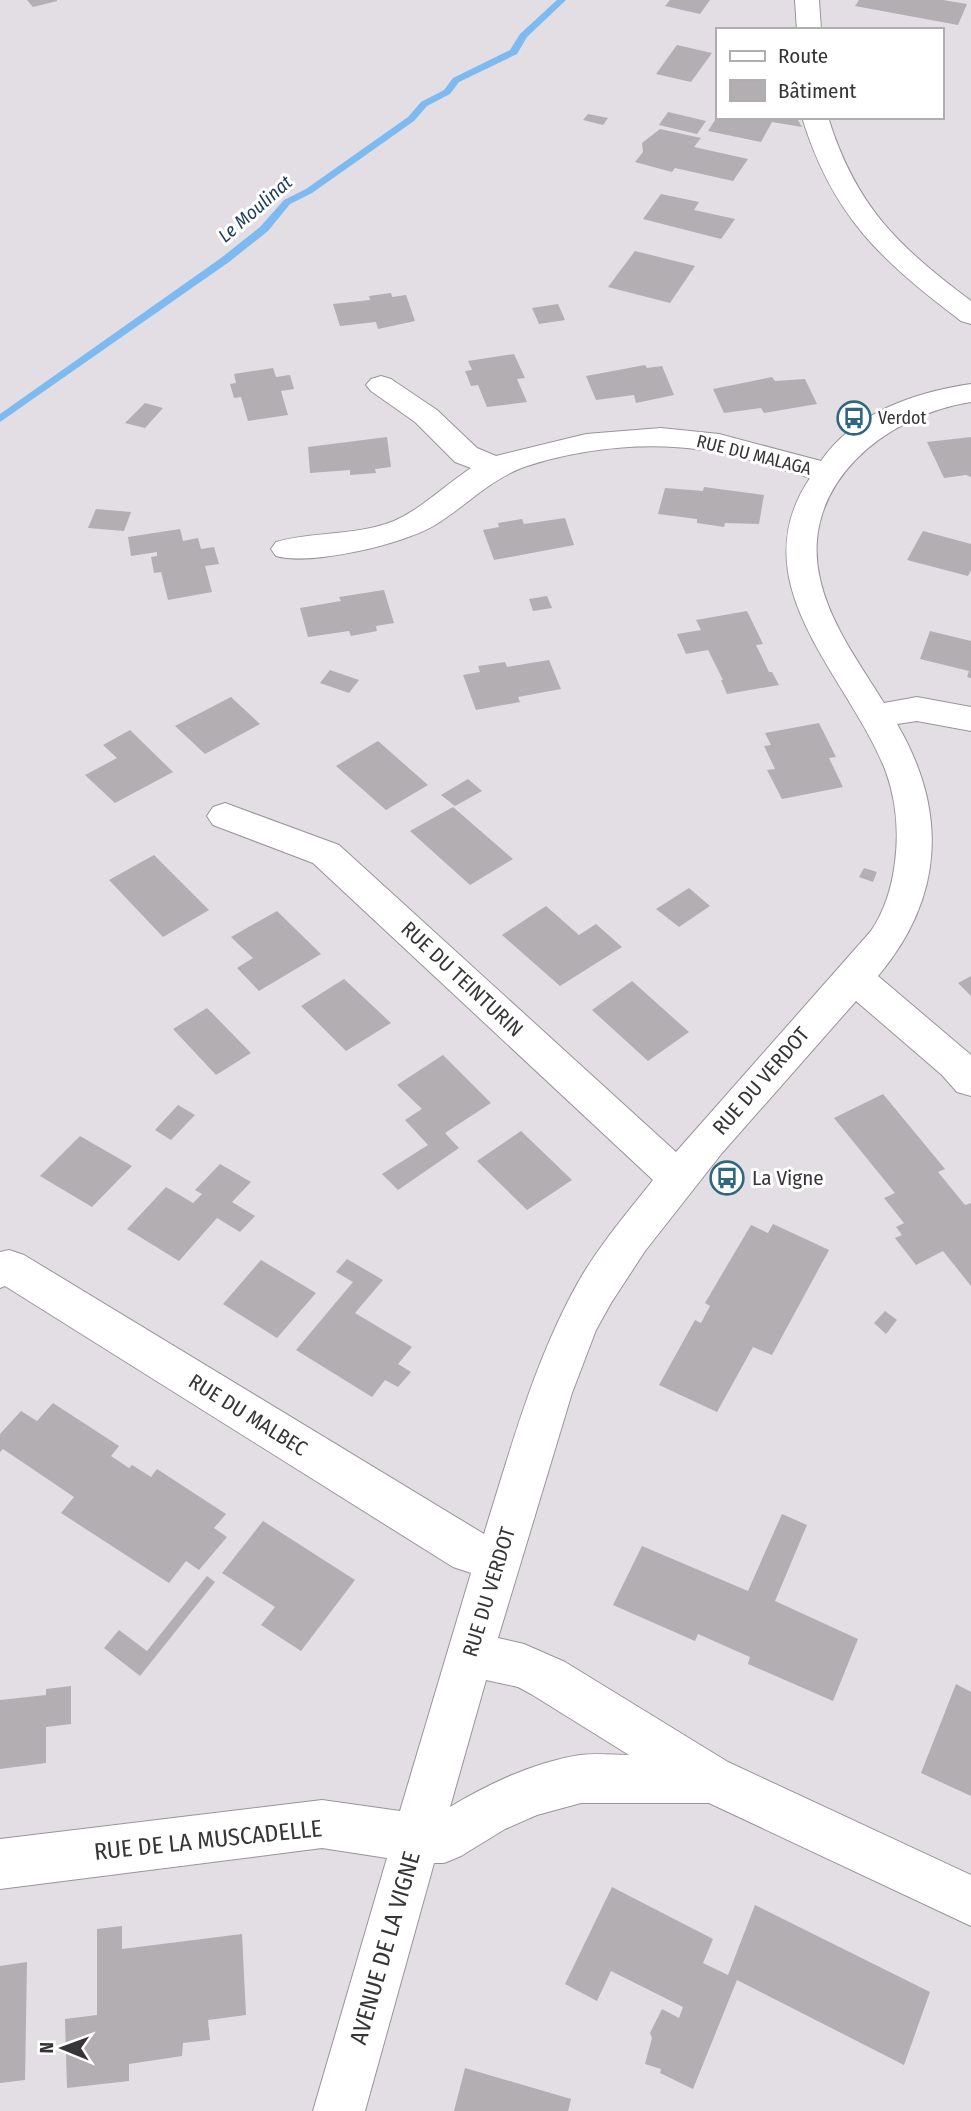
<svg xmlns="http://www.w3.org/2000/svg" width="971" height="2111" font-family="'Fira Sans Condensed',sans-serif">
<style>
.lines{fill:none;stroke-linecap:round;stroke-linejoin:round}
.stream{fill:#7cbaf1;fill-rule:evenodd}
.building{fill:#b2aeb2}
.minor-casing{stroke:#999499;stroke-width:2}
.minor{fill:#fff;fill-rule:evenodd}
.labels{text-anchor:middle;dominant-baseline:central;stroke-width:6;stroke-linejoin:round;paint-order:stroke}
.far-poi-label{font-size:18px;fill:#373537;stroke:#fff;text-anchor:start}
.far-street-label{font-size:18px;fill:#373537;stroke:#fff}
.far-water-label{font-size:19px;font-style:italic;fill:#1c3d59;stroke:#fff}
.street-label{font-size:21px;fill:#373537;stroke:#fff}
.poi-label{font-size:21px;fill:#373537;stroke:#fff;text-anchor:start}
.near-street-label{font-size:24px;fill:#373537;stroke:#fff}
</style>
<rect width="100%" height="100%" fill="#e3dee3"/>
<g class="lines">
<!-- stream -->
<path class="stream" d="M557,0h9l-39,37 -10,17 -58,28 -9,12 -23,12 -13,15 -102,72 -22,11 -22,27 -39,31 -229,160v-8l221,-156 39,-31 24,-27 22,-11 102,-72 13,-15 23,-12 9,-12 57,-28 10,-16z"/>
</g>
<!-- building -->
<g class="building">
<path d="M27,0h30v1l-24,6z"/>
<path d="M670,0h40l-10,14 -35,-8z"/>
<path d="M859,0h84l24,4 -9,21 -103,-19z"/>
<path d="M677,45l35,8 -21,29 -35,-8z"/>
<path d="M668,112l38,9 -9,13 -38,-9z"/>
<path d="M588,114l20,4 -5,7 -20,-5z"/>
<path d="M717,117h79l6,10 -30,-5 -11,20 -53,-11z"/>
<path d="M660,129l41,9 -7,9 54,12 -15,22 -58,-13 -3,4 -37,-10 8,-10 -1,-9z"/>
<path d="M661,194l38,8 -5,8 41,9 -14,20 -78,-20z"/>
<path d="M635,251l60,15 -25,37 -62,-16z"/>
<path d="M391,293l1,4 14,-2 9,26 -37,8 -2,-7 -36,4 -7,-22 37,-4 -1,-4z"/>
<path d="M558,304l7,16 -26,4 -7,-16z"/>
<path d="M514,354l11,24 -8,1 10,23 -40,5 -9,-22 -7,1 -6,-15 7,-1 -4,-9z"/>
<path d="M645,365l2,3 15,-2 12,29 -38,8 -2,-8 -38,5 -10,-24z"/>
<path d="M273,368l3,9 14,-2 4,14 -13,2 7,24 -40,6 -7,-24 -7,1 -4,-14 6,-1 -2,-9z"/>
<path d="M772,377l3,4 30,-2 12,25 -53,9 -3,-5 -37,5 -11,-24z"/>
<path d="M145,403l18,5 -18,20 -20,-5z"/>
<path d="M387,437l4,30 -16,2 1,4 -26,2v-5l-40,3 -2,-26z"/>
<path d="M971,437v40l-5,-2 -22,3 -17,-36z"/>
<path d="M704,487l60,8 -5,29 -34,-1 -1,4 -27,-4v-4l-39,-5 7,-26 38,3z"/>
<path d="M96,509l35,3 -7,19 -36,-3z"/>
<path d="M565,518l9,27 -80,15 -11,-30 16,-3 -1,-4 24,-4 2,5z"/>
<path d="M180,529l3,12 15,-3 3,11 13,-2 5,17 -14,2 7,26 -44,8 -7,-28 -7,1 -3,-16 6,-1v-4l-26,4 -3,-19z"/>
<path d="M923,531l48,13v26l-3,6 -61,-16z"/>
<path d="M384,590l10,33 -18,3 1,5 -26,5 -2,-5 -41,6 -8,-29 41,-7 -2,-4z"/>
<path d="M547,596l5,12 -19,3 -4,-12z"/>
<path d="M747,611l16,33 -7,1 13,27h3l7,13 -52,9 -6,-14h2l-15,-30 -22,4 -9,-20 24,-4 -5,-10z"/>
<path d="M930,631l41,10v37l-4,-1 2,-6 -49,-12z"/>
<path d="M549,660l12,29 -43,8 2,5 -44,8 -13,-35 17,-3 -2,-6 27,-4 2,5z"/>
<path d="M330,670l29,10 -10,13 -29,-10z"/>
<path d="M231,697l29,27 -55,30 -30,-28z"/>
<path d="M819,723l17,34 -7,1 14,29 -61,12 -15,-29 8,-1 -11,-23 7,-1 -6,-12z"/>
<path d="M130,730l43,42 -58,31 -30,-28 32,-17 -14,-13z"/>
<path d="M378,741l50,44 -42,25 -50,-44z"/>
<path d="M468,779l14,12 -27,15 -14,-11z"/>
<path d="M453,807l60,52 -43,26 -60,-54z"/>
<path d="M154,855l55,55 -46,27 -54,-57z"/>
<path d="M864,868l13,4 -4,10 -14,-5z"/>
<path d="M689,888l21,18 -31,21 -23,-18z"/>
<path d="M546,906l33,29 17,-11 26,23 -62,39 -58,-51z"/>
<path d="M277,911l44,43 -62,37 -22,-23 16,-10 -22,-21z"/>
<path d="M971,976v20l-13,-13z"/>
<path d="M344,979l47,44 -45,28 -45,-45z"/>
<path d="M632,981l57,51 -41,29 -56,-51z"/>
<path d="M207,1008l44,45 -35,22 -43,-46z"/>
<path d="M443,1055l48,48 -46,30 14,15 -61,42 -16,-16 46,-29 -23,-25 17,-11 -25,-24z"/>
<path d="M883,1094l62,75 -7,3 27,33 6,-2v83l-28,-35 -27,14 -21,-27 7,-3 -6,-8 8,-4 -20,-25 11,-5 -61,-75z"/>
<path d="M178,1105l17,10 -24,25 -16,-10z"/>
<path d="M521,1131l51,49 -45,30 -50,-49z"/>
<path d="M80,1136l52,30 -40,41 -52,-31z"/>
<path d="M220,1164l31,18 -19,20 23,14 -15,16 -23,-14 -38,43 -52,-32 39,-42 27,16 9,-9 -7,-4z"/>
<path d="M773,1224l56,26 -57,105 -19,-8 -36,65 -58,-27 36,-65 6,3 9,-17 -5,-3 46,-78 17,8z"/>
<path d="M347,1259l36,21 -28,33 57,34 -14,17 13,8 -13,15 -13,-7 -13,17 -76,-47 57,-68 -17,-10z"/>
<path d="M261,1260l55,33 -39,45 -54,-34z"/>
<path d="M885,1311l12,9 -11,14 -12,-11z"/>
<path d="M53,1403l66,43 -8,10 18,12 3,-3 19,12 6,-8 69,45 -12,14 13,9 -28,33 -13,-9 -17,22 -108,-70 13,-16 -71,-48 -3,3v-18l21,-23 16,10z"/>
<path d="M782,1514l25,11 -32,76 83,38 -25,62 -85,-37 2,-7 -52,-23 -3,7 -82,-36 29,-59 106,45z"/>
<path d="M263,1521l92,59 -54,71 -40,-26 14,-18 -53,-34z"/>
<path d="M207,1576l8,6 -75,94 -36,-28 15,-18 28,21z"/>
<path d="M956,1684l15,8v104l-50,-23z"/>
<path d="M71,1686v38l-25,3v36l-46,6v-69l46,-5v-6z"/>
<path d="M612,1887l101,52 -10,24 25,12 27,-70 175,87 -26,73 -167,-85 -44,109 -33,-16 1,-4 -16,-5 7,-26 -2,-5 12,-24 17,9 4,-11 -72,-36 -14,30 -32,-17z"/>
<path d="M122,1926v23l120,-15 4,81 -38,5 2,20 -27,3 -1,13 -53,8v17l-62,7 -2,-69 32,-4v-86z"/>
<path d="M27,1962l-2,118 -25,3v-117z"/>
<path d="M465,2068l106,31 -3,12h-114z"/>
</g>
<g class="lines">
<defs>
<g id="minor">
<path d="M795,0h24l2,30h-24z"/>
<path d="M802,117h26c28,90 70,129 143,184v23l-10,-3c-80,-61 -129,-105 -159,-204z"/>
<path d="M381,376l10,3 46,31 40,38 19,8 90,-22 75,-6 58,6 102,27c33,-48 94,-69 150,-77v18c-85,13 -173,83 -151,177 10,45 40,85 64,124l33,-6 54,10v24l-54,-10 -20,3c51,87 47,174 -19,252l93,79v41l-14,-4 -15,-17 -86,-74 -134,152 -77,98 -34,52 -15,27 -24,63 -74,245 26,6 41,18 163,100 243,113v51l-262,-123h-128l-44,12 -32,14 -44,27 -17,7h-10l-69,248h-52l74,-253 -65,-10 -322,41v-50l322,-39 78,11 71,-238 -18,-6 -448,-281 -5,2v-36l9,-2 15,5 460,279c27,-86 51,-176 96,-255 21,-36 48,-67 73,-99l-340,-317 -100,-38 -6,-9 6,-9 12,-4 114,42 337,307 195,-221c14,-21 21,-44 24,-69 4,-30 1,-62 -9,-90 -36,-95 -148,-187 -76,-294 -36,-11 -71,-23 -108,-28 -57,-9 -124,-1 -178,17 -35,13 -58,39 -89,58 -31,19 -124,41 -159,31l-5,-7 5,-7c39,-11 81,-6 118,-21 29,-13 51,-36 77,-53l-16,-6 -40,-40 -44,-31 -5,-6 5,-6zM486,1680l32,7 13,7 98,61c-15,0 -33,-2 -49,0 -45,7 -92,29 -130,52z"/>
</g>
</defs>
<!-- minor casing -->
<use href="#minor" class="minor-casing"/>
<!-- minor -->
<use href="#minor" class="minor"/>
</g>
<!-- icons -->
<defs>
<symbol id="bus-ring" viewBox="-11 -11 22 22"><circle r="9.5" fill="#fff" stroke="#2d6880" stroke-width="1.5"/><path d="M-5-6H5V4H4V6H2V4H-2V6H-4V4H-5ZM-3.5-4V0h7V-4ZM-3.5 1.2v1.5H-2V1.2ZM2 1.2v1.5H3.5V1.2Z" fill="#2d6880"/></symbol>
</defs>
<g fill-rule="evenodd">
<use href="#bus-ring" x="835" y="399" width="38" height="38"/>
<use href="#bus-ring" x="708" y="1159" width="38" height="38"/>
</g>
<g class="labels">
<!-- far-poi labels -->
<g class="far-poi-label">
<text x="878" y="418">Verdot</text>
</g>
<!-- far-street labels -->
<g class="far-street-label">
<text transform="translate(754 455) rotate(14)">RUE DU MALAGA</text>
</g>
<!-- far-water labels -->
<g class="far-water-label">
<text transform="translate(255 209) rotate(-41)">Le Moulinat</text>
</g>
<!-- street labels -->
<g class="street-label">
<text transform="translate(462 979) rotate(43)">RUE DU TEINTURIN</text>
<text transform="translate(761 1081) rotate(-49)">RUE DU VERDOT</text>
<text transform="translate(248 1415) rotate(32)">RUE DU MALBEC</text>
<text transform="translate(489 1592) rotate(-73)">RUE DU VERDOT</text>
</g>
<!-- poi labels -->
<g class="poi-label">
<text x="752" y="1178">La Vigne</text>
</g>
<!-- near-street labels -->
<g class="near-street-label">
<text transform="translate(208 1840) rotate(-6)">RUE DE LA MUSCADELLE</text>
<text transform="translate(385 1948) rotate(-74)">AVENUE DE LA VIGNE</text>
</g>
</g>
<!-- legend -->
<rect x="716" y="28" width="228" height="91" fill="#ffffff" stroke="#afaeaf" stroke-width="2"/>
<rect x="730" y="51" width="35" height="10" fill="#ffffff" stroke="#afaeaf" stroke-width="2"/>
<text x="778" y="63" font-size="21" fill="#373537">Route</text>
<rect x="730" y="80" width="35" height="21" fill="#b2aeb2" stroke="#afaeaf" stroke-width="2"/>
<text x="778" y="98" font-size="21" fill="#373537">Bâtiment</text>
<!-- north arrow -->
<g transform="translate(63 2048) rotate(271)" stroke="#ffffff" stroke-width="5" paint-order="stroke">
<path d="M0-5L12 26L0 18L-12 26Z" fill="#373537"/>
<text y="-10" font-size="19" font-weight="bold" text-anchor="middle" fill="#373537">N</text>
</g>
</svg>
